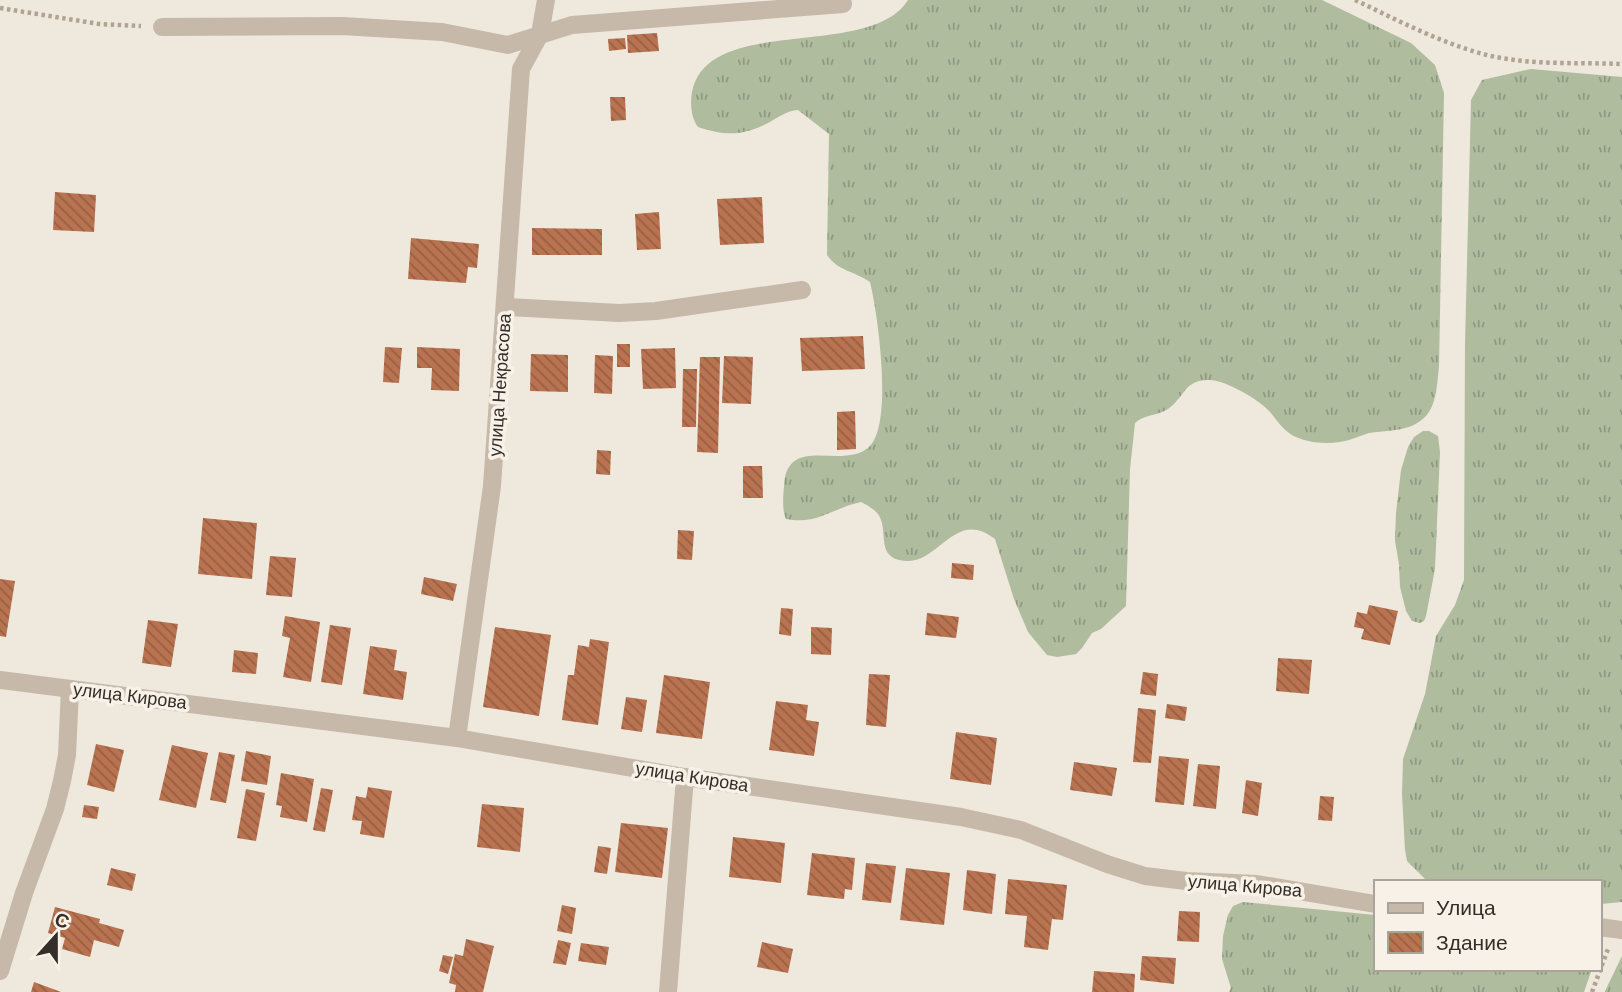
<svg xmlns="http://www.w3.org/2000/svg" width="1622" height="992" font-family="'DM Sans',sans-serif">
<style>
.grass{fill:url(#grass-tufts)}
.building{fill:url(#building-back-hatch)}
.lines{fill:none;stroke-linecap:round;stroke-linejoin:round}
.path{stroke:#b1a394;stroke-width:4.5;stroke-dasharray:3.5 3.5;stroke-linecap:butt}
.minor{stroke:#c6b9a9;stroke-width:18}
.labels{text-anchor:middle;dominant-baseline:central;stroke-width:7;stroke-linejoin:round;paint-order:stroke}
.street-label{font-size:18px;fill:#342d28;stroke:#f7f1e8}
</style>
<defs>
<pattern id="grass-tufts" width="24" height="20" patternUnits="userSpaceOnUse" patternTransform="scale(1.75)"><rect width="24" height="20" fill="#afbc9e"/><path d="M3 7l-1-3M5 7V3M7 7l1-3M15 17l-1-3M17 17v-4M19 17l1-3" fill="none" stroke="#8f9981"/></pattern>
<pattern id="building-back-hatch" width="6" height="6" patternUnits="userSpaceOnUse" patternTransform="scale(1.75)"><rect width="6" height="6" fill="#b97350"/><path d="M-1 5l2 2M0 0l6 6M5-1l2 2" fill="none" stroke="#975f42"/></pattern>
</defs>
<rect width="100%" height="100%" fill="#efe8dc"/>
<!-- grass -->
<g class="grass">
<path d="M908,0h414l89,43 24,22 9,28 -5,274c-2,16 -2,38 -14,50 -15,15 -36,13 -56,16 -7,2 -13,5 -20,7 -17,5 -41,4 -57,-5 -10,-6 -15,-15 -22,-23 -10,-12 -45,-32 -60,-32 -26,-1 -25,17 -42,29 -11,7 -23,5 -33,14l-5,46 -4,137 -25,23 -9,4 -10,15 -6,6 -19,3 -10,-2 -19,-23 -14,-33 -19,-60c-42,-33 -57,31 -96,21 -23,-6 -10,-31 -21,-46 -4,-5 -11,-9 -17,-12 -29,6 -43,23 -75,17 -4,-9 -3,-22 -2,-32 2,-55 60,-15 86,-41 23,-24 8,-132 0,-164 -16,-11 -32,-11 -43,-27l2,-121 -31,-24c-12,1 -19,7 -30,13 -26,13 -42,13 -70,4 -7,-10 -8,-23 -6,-35 16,-79 178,-31 216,-92z"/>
<path d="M1531,69l91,8v825l-21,2h-2v-22h-171l-21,-21 -2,-11 -3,-56 1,-35 22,-65 11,-58 19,-31 9,-25 1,-235 6,-245 11,-20z"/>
<path d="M1423,431h6l9,5 2,16 -5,117 -9,47 -2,5 -4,2 -8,-2 -6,-10 -6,-24 -1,-23 -4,-23 1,-28 5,-43 7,-23 6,-10z"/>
<path d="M1243,902l132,13v54h217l-8,23h-355l2,-4 -9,-29 1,-23 5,-21 5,-9z"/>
<path d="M1622,956v36h-17l1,-3z"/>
</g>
<!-- building -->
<g class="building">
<path d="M657,33l2,18 -31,2 -1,-18z"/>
<path d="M625,38l1,11 -17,2 -1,-12z"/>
<path d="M610,97h15l1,23 -15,1z"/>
<path d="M55,192l41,3 -2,37 -41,-2z"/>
<path d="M762,197l2,46 -44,2 -3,-46z"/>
<path d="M659,212l2,37 -24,1 -2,-36z"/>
<path d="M532,228l70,1v26h-70z"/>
<path d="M411,238l68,6 -2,24 -9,-1 -2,16 -58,-4z"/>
<path d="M863,336l2,33 -63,2 -2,-33z"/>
<rect x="617" y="344" width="13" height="23"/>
<path d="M385,347l17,1 -3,35 -16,-1z"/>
<path d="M417,347l43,2 -1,42 -28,-1 1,-22h-15z"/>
<path d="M675,348l1,40 -33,1 -2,-40z"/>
<path d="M531,354l37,1v37l-38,-1z"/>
<path d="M595,355l18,1 -1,38 -18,-1z"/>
<path d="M724,356l29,1 -2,47 -29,-1z"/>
<path d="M700,357h20l-2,96 -21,-1z"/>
<path d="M683,369h14l-1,58h-14z"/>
<path d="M855,411l1,38 -19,1v-38z"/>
<path d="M597,450l14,1 -1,24 -14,-1z"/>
<path d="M743,466h19l1,32h-20z"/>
<path d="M203,518l54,5 -5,56 -54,-5z"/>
<path d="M678,530l16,1 -2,29 -15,-1z"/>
<path d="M270,556l26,2 -4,39 -26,-2z"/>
<path d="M952,563l22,2 -1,15 -22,-2z"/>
<path d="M424,577l33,7 -4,17 -32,-7z"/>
<path d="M0,579l15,2 -9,56 -6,-1z"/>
<path d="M1369,605l29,6 -8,34 -29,-6 3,-10 -10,-2 3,-15 10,2z"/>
<path d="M781,608l12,1 -2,27 -12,-2z"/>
<path d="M927,613l32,4 -3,21 -31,-3z"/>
<path d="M285,616l35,6 -9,60 -28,-5 7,-39 -8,-2z"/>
<path d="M148,620l30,4 -7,43 -29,-4z"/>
<path d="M330,625l21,3 -9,57 -21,-3z"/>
<path d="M495,627l56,8 -12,81 -56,-9z"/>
<path d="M811,627l21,1 -1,27 -20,-1z"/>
<path d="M590,639l19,3 -11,83 -36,-5 6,-45h6l4,-30 11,2z"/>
<path d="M370,646l27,4 -3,20 13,2 -4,28 -40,-6z"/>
<path d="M234,650l24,3 -2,21 -24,-2z"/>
<path d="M1278,658l34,2 -3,34 -33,-3z"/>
<path d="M1143,672l15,2 -2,22 -16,-2z"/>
<path d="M869,674l21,1 -4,52 -20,-2z"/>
<path d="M664,675l46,7 -8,57 -46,-6z"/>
<path d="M626,697l21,3 -5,32 -21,-3z"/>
<path d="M776,701l32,4 -2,15 13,2 -5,34 -45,-6z"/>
<path d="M1167,704l20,3 -2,14 -20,-3z"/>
<path d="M1138,708l18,2 -5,53 -18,-1z"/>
<path d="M956,732l41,6 -6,47 -41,-6z"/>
<path d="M96,744l28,6 -10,42 -27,-7z"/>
<path d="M172,745l36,8 -12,55 -37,-8z"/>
<path d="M246,751l25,5 -4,29 -26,-4z"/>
<path d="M219,752l16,3 -9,48 -16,-3z"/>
<path d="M1159,756l30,3 -5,46 -29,-3z"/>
<path d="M1074,762l43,6 -5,28 -42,-6z"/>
<path d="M1198,764l22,2 -4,43 -23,-3z"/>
<path d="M281,773l33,6 -7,43 -27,-5 2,-11 -6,-1z"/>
<path d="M1246,780l16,3 -4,33 -16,-3z"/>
<path d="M368,787l24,4 -8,47 -24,-4 2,-13 -10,-1 4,-24 10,2z"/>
<path d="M321,788l12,2 -8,42 -12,-2z"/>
<path d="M246,789l19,4 -9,48 -19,-3z"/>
<path d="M1320,796l14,1 -2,24 -14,-1z"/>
<path d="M482,804l42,4 -4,44 -43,-5z"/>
<path d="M84,805l15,2 -2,12 -15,-2z"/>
<path d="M621,823l47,5 -6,50 -47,-6z"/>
<path d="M733,837l52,6 -4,40 -52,-6z"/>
<path d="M598,846l13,2 -4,26 -13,-2z"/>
<path d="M812,853l43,5 -3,32 -7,-1 -1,10 -37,-4z"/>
<path d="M866,863l30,3 -5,37 -29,-3z"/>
<path d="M111,868l25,6 -4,17 -25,-6z"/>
<path d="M906,868l44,5 -6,52 -44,-5z"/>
<path d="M967,870l29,4 -4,40 -29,-4z"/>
<path d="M1008,879l59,6 -4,35 -11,-1 -4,31 -24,-3 3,-31 -22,-2z"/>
<path d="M562,905l14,3 -4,26 -15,-3z"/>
<path d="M55,907l45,12 -1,4 25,7 -5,17 -25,-7 -4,17 -28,-8 3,-11 -17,-5z"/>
<path d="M1179,911l21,1 -1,30 -22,-1z"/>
<path d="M466,939l28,7 -11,46h-28l1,-7 -7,-2 6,-29 8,2z"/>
<path d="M558,940l13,3 -5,22 -13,-2z"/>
<path d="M762,942l31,7 -5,24 -31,-6z"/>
<path d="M581,943l28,4 -3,18 -28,-4z"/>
<path d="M443,955l10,2 -5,17 -9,-3z"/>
<path d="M1142,956l34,2 -2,26 -34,-4z"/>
<path d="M1094,971l41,3 -1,18h-42z"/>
<path d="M34,982l27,10h-30z"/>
</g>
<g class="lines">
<!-- path -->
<g class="path">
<path d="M1355,0c42,20 84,42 128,54 45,12 94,8 139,10"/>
<path d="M0,8l99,16 42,2"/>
<path d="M1592,992l16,-43"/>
</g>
<!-- minor -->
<g class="minor">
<path d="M162,27l180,-1 100,6 66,13 64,-20 271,-21"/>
<path d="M506,307l113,6 37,-2 146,-21"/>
<path d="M0,680l457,58 228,39 276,40 60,13 86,34 38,12 41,5 71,3 118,20"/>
<path d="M457,738l35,-252 29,-417 19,-35 6,-34"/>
<path d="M1599,927l23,3"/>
<path d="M0,971l24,-78 31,-84 7,-28 5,-26 3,-66"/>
<path d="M668,992l17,-215"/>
</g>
</g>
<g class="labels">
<!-- street labels -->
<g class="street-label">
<text transform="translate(500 385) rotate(-86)">улица Некрасова</text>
<text transform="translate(130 696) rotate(7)">улица Кирова</text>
<text transform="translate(692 777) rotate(9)">улица Кирова</text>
<text transform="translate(1245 886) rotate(5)">улица Кирова</text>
</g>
</g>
<!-- legend -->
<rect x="1374" y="880" width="228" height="91" fill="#f7f1e8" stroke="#a9a39b" stroke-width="2"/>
<rect x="1388" y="903" width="35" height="10" fill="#c6b9a9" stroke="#a9a39b" stroke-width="2"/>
<text x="1436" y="915" font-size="21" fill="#342d28">Улица</text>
<rect x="1388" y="932" width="35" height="21" fill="url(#building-back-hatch)" stroke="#a9a39b" stroke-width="2"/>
<text x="1436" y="950" font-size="21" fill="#342d28">Здание</text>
<!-- north arrow -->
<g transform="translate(56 936) rotate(21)" stroke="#f7f1e8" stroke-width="5" paint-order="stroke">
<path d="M0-5L12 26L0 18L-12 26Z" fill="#342d28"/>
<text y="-10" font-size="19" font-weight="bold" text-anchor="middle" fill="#342d28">С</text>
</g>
</svg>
